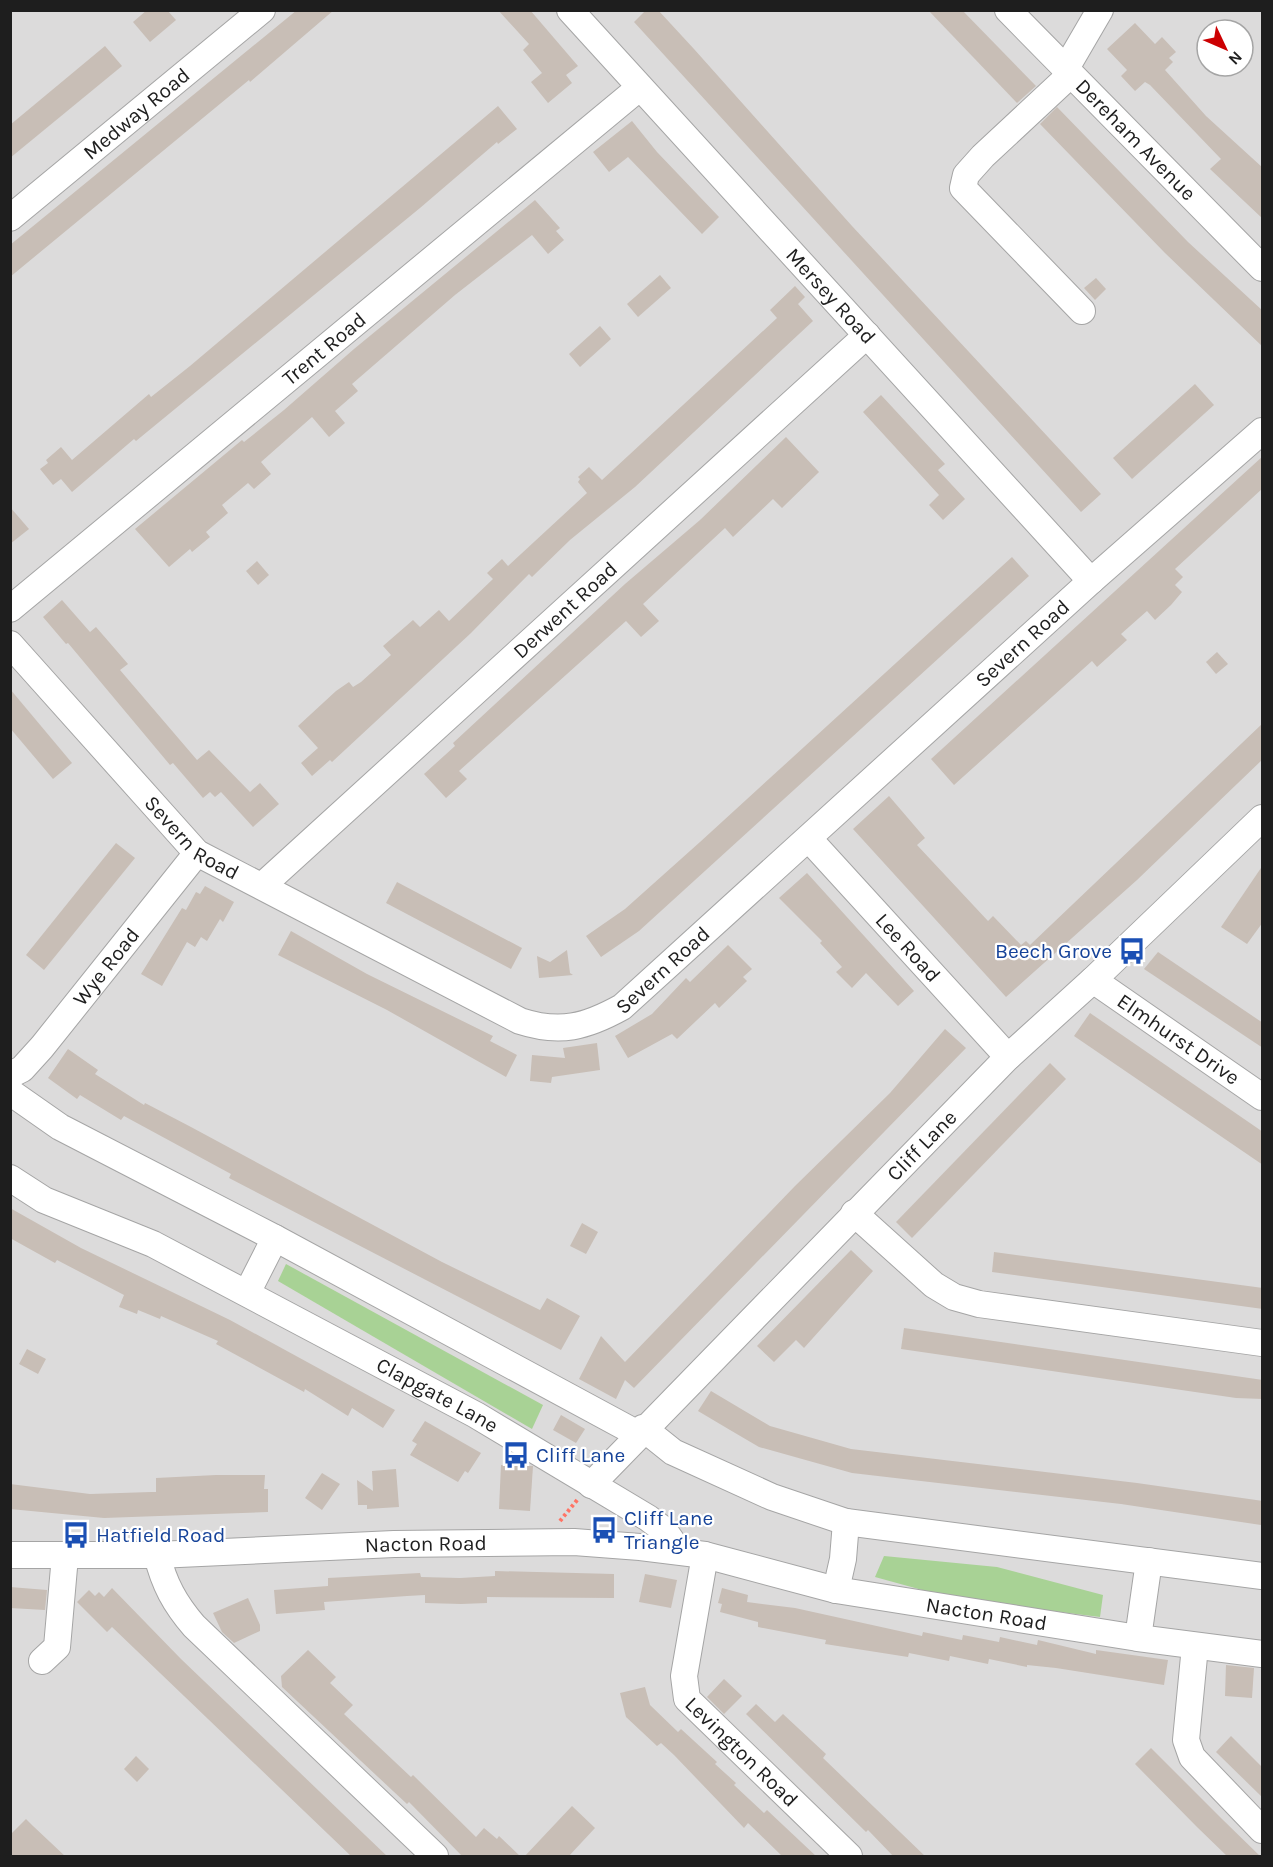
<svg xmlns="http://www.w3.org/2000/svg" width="1273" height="1867" font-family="Karla,sans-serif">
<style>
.residential{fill:#dcdbdb;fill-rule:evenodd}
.forest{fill:#a8d295}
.building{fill:#c8beb6}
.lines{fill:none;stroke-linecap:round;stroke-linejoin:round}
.minor-casing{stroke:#a5a5a5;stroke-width:28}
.path{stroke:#ff7465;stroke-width:4;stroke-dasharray:3 3;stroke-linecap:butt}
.minor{stroke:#fff;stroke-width:26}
.labels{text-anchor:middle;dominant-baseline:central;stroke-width:4.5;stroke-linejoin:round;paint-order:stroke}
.street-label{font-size:21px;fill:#1e1e1e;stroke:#fff}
.transit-label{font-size:21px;fill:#164399;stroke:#fff;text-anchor:start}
</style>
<rect width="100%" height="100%" fill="#f0ece3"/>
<!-- residential -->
<path class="residential" d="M12,10l1250,1v1845h-1251zM1207,30h36v36h-36z"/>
<!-- forest -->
<g class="forest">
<path d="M286,1264l257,141 -11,24 -254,-148z"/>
<path d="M884,1556l113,11 106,28 -3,22 -145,-18 -80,-22z"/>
</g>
<!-- building -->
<g class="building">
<path d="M147,10h20l9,10 -26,22 -17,-20z"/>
<path d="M297,10h37l-84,72 -1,-2 -239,197v-32z"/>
<path d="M498,10h32l48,56 -12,9 6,8 -24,20 -17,-21 11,-9 -19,-23 6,-6z"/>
<path d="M646,10h12l36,39 158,177 249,268 -20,18 -447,-490z"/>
<path d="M928,10h34l74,76 -19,17z"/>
<path d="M1135,23l20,21 7,-7 14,15 -7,6 4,4 -8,8 41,46 57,52v51l-53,-50 11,-10 -71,-74 -5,-3 -10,9 -14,-15 6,-6 -20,-21z"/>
<path d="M105,46l17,20 -112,92v-33z"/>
<path d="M498,106l19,23 -19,15 -1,-2 -77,66 -284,233 -2,-2 -62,53 -11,-13 -8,6 -13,-16 8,-6 -2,-3 15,-13 11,13 77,-66 2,3 39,-31z"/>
<path d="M1057,107l131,135 75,69v36l-98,-94 -125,-129z"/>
<path d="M632,121l25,31 62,65 -17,17 -74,-77 -19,15 -16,-20z"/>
<path d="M535,200l25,28 -4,3 8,9 -16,14 -16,-19 -77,60 -103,89 6,7 -23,20 10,12 -16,14 -17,-20 -51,45 10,12 -17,15 -6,-6 -26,22 6,8 -22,19 4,5 -18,15 -2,-3 -21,18 -34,-38 107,-89 2,2 40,-32 70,-61z"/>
<path d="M660,275l11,13 -33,29 -11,-13z"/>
<path d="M1096,278l10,11 -11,11 -11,-12z"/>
<path d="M795,286l10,11 -7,7 15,17 -178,166 -65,53 -38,37 -3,-3 -58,59 -139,129 -2,-2 -18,16 -11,-13 17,-15 -20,-22 38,-35 13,-9 4,5 8,-5 30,-27 -8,-9 30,-26 7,7 19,-17 10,11 44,-42 -6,-6 15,-14 6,7 79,-73 -9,-11 2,-3 -2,-2 11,-10 13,13 175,-162 -7,-8z"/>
<path d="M600,326l11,13 -31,28 -11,-13z"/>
<path d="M1195,384l19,21 -82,74 -19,-21z"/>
<path d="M881,395l64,69 -7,6 27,29 -22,21 -14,-15 10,-10 -76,-83z"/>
<path d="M786,437l33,35 -37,36 -9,-9 -40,38 -8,-9 -82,76 16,17 -18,16 -15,-16 -167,150 8,8 -21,19 -22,-24 31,-28 -2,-3 172,-159 75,-64z"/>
<path d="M1263,456v32l-88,81 8,8 -8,8 7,7 -11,13 -16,15 -8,-9 -26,23 6,6 -30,27 -5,-6 -138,124 -23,-26z"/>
<path d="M10,507l19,22 -19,15z"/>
<path d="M1012,557l17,19 -390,355 -38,26 -15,-21 39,-27 75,-67z"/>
<path d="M257,561l12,14 -11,10 -12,-14z"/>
<path d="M62,600l28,32 6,-5 13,15 19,22 -8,6 77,90 12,-10 41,42 10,-9 19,21 -26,23 -32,-35 -6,5 -5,-5 -7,6 -30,-35 -3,2 -102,-122 -2,1 -23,-27z"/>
<path d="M1217,652l11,12 -12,10 -10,-12z"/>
<path d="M10,689l62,74 -19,16 -43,-51z"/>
<path d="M1263,723v36l-126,121 -131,117 -153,-168 36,-33 36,42 -8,7 71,76 5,-5 28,29 5,-4 4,4z"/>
<path d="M116,843l19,15 -91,112 -18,-15z"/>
<path d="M1263,865v57l-16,22 -26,-17z"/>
<path d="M807,873l107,118 -16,15 -32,-33 -14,15 -16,-16 6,-5 -22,-24 2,-2 -43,-43z"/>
<path d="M397,882l125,66 -11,21 -125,-66z"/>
<path d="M205,886l29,16 -11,20 -3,-3 -13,22 -6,-4 -6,10 -8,-5 -25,44 -21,-12 41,-66 4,2 10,-18 4,2z"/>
<path d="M291,931l76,43 126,62 -3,5 27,14 -11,22 -119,-67 -109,-55z"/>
<path d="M728,945l24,24 -9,8 4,4 -28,27 -4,-5 -38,36 -5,-5 -44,24 -13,-22 37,-22 34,-36 4,4z"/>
<path d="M567,950l3,23 3,2 -34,3 -2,-22 13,6z"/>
<path d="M1158,952l105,71v25l-119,-79z"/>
<path d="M1090,1013l173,119v33l-189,-129z"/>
<path d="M945,1029l21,19 -332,340 -9,-8 -9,19 -37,-20 22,-43 24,26 170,-176 95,-93z"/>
<path d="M597,1043l3,27 -48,7 -1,6 -21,-2 2,-26 33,3 -2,-10z"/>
<path d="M68,1049l30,21 -3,4 49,31 1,-2 46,24 251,135 98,48 7,-12 33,18 -19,34 -332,-172 2,-4 -107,-58 -3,4 -41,-25 -3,4 -29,-21z"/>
<path d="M1050,1063l16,16 -154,159 -16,-16z"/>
<path d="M10,1208l71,40 149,72 165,90 -12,18 -31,-20 -4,8 -43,-27 -1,3 -88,-48 2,-3 -57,-25 -1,3 -22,-9 -1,4 -18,-7 5,-12 -67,-35 -2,3 -45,-25z"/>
<path d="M582,1223l16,9 -12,22 -16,-8z"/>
<path d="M851,1250l22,21 -69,77 -8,-8 -22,22 -17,-16z"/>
<path d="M994,1252l269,36v21l-271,-37z"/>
<path d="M904,1328l359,52v19l-27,-1 -335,-49z"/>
<path d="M27,1349l19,10 -8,15 -19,-10z"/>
<path d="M711,1391l59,35 81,23 286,34 126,18 -2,24 -140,-21 -269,-31 -93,-26 -29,-17 -32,-19z"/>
<path d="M561,1415l24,14 -9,14 -23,-13z"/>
<path d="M425,1421l56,32 -13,20 -3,-2 -7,11 -48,-27 7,-11 -5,-3z"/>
<path d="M501,1465l32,1 -3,45 -31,-2z"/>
<path d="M396,1469l3,38 -32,2v-4h-9l-1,-25 16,11 -1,-20z"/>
<path d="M322,1473l18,11 -18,26 -17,-12z"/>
<path d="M216,1475h49l-1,14h4v23l-164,6 -94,-9v-25l80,10 61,-2h5v-14z"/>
<path d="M495,1571l119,3v24l-127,-1v6l-26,1 -36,-1v-8l-18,1 -83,6 1,8 -49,4 -2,-24 54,-4v-8l92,-5 1,4 39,1 35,-2z"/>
<path d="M645,1574l32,6 -6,28 -32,-6z"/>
<path d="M10,1587l37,3 -2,20 -35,-2z"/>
<path d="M112,1588l69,71 207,198h-36l-240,-230 -5,5 -30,-30 12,-12 6,6 4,-4 5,5z"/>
<path d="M722,1588l26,7 -1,7 48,6 127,28 1,-4 39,8 1,-5 36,7 1,-5 37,8 1,-5 58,14v-4l72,10 -4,25 -108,-17 -29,-3v2l-38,-8 -1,5 -38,-8 -1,5 -40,-8 -1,4 -83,-13 1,-4 -68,-13v-5l-38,-10 2,-8 -4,-1z"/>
<path d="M248,1598l12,27v6l-26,12 -12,-11 -9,-19z"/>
<path d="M308,1650l28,27 -6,6 23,22 -9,9 67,63 2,-2 63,62 8,-9 13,11 2,-3 22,21h-58l-54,-55 -2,2 -14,-13 -111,-104 -1,-11z"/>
<path d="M1226,1665l28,3 -2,30 -27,-2z"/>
<path d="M724,1679l18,17 -18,18 -17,-17z"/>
<path d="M645,1687l5,18 28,27 3,-3 36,33 -2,2 21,19 -2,2 30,28 3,-3 50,47h-34l-35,-34 -4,5 -70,-73 -13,-12 -4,3 -31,-29 -6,-24z"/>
<path d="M756,1704l19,18 8,-8 43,40 -3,4 103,99h-32l-26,-27 -2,2 -120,-118z"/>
<path d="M1231,1736l32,32v30l-47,-46z"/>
<path d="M1151,1748l71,71 39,38h-33l-31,-30 -62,-63z"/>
<path d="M136,1756l13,13 -12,13 -13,-13z"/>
<path d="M572,1806l23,22 -27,29h-44z"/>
<path d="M26,1819l7,7 33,31h-56v-22z"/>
</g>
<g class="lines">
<defs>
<g id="minor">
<path id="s1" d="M570,10l521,571"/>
<path id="s2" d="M1008,10l254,258"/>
<path d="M1065,70l35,-60"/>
<path d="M1070,75l-87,81 -17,19 -3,13 119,123"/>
<path id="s3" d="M10,218l252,-208"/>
<path id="s4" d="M10,609l629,-521"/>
<path id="s5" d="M10,644l187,209 323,168c40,13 66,6 102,-14l469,-426 171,-150"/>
<path id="s6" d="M809,839l199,218"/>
<path id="s7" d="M262,886l605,-551"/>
<path id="s8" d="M1093,980l169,117"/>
<path id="s9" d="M10,1075l12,-6 20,-22 155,-194"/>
<path d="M10,1092l50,35 215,111 363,196"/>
<path id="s10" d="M10,1178l34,22 109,44 323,171 172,103 16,12 14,20"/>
<path d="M854,1213l80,72 20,12 25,7 283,39"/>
<path d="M247,1293l28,-55"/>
<path d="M643,1428l30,24 99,45 74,25 416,54"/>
<path id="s11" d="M591,1485l417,-428 85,-77 169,-162"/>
<path id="s12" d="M10,1555h147l237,-11 180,-2 66,5 65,8 131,35 302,48 124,16"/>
<path d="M157,1555c7,29 18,49 37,71l241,230"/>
<path id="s13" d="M705,1555l-21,121 3,23 162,157"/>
<path d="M836,1590l7,-31 3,-37"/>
<path d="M1138,1638l11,-77"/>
<path d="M1195,1646l-9,94 6,17 70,73"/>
<path d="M42,1661l15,-14 8,-91"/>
</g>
</defs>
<!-- minor casing -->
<use href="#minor" class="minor-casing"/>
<!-- path -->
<path class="path" d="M560,1521l18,-22"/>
<!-- minor -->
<use href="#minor" class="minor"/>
</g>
<!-- icons -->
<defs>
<symbol id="bus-bare" viewBox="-9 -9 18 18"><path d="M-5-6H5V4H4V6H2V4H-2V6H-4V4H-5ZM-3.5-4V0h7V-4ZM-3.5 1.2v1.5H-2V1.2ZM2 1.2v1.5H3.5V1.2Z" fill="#1a4fb4" stroke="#fff" stroke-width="2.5" paint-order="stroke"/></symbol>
</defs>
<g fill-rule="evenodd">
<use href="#bus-bare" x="1113" y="932" width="38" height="38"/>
<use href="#bus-bare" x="497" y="1436" width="38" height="38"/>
<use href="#bus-bare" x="585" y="1511" width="38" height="38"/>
<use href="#bus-bare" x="57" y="1516" width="38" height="38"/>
</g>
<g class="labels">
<!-- street labels -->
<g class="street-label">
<text stroke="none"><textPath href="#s3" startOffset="164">Medway Road</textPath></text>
<text stroke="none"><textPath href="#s2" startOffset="182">Dereham Avenue</textPath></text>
<text stroke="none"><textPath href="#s1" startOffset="387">Mersey Road</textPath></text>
<text stroke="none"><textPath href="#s4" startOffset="408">Trent Road</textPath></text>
<text stroke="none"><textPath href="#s7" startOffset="410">Derwent Road</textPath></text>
<text stroke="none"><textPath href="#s5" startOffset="1292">Severn Road</textPath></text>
<text stroke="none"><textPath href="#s5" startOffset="267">Severn Road</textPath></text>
<text stroke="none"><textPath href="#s6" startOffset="147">Lee Road</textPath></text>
<text stroke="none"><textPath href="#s9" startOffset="146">Wye Road</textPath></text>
<text stroke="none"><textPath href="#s5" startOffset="806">Severn Road</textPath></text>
<text stroke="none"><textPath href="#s8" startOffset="104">Elmhurst Drive</textPath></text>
<text stroke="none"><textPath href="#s11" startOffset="474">Cliff Lane</textPath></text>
<text stroke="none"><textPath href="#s10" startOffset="480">Clapgate Lane</textPath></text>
<text stroke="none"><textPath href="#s12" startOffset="416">Nacton Road</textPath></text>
<text stroke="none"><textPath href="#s12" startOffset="984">Nacton Road</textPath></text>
<text stroke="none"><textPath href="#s13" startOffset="222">Levington Road</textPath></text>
</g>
<!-- transit labels -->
<g class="transit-label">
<text x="1112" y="951" text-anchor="end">Beech Grove</text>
<text x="536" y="1455">Cliff Lane</text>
<text x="624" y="1518">Cliff Lane<tspan x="624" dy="24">Triangle</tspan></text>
<text x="96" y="1535">Hatfield Road</text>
</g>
</g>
<!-- border -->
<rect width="1273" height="1867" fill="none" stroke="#1e1e1e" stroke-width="24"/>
<!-- north arrow -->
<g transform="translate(1225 48) rotate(134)"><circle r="28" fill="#ffffff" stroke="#a5a5a5" stroke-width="1.5"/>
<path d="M0-4.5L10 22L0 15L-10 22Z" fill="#cc0002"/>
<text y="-9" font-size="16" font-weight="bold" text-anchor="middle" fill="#1e1e1e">N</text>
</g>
</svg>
